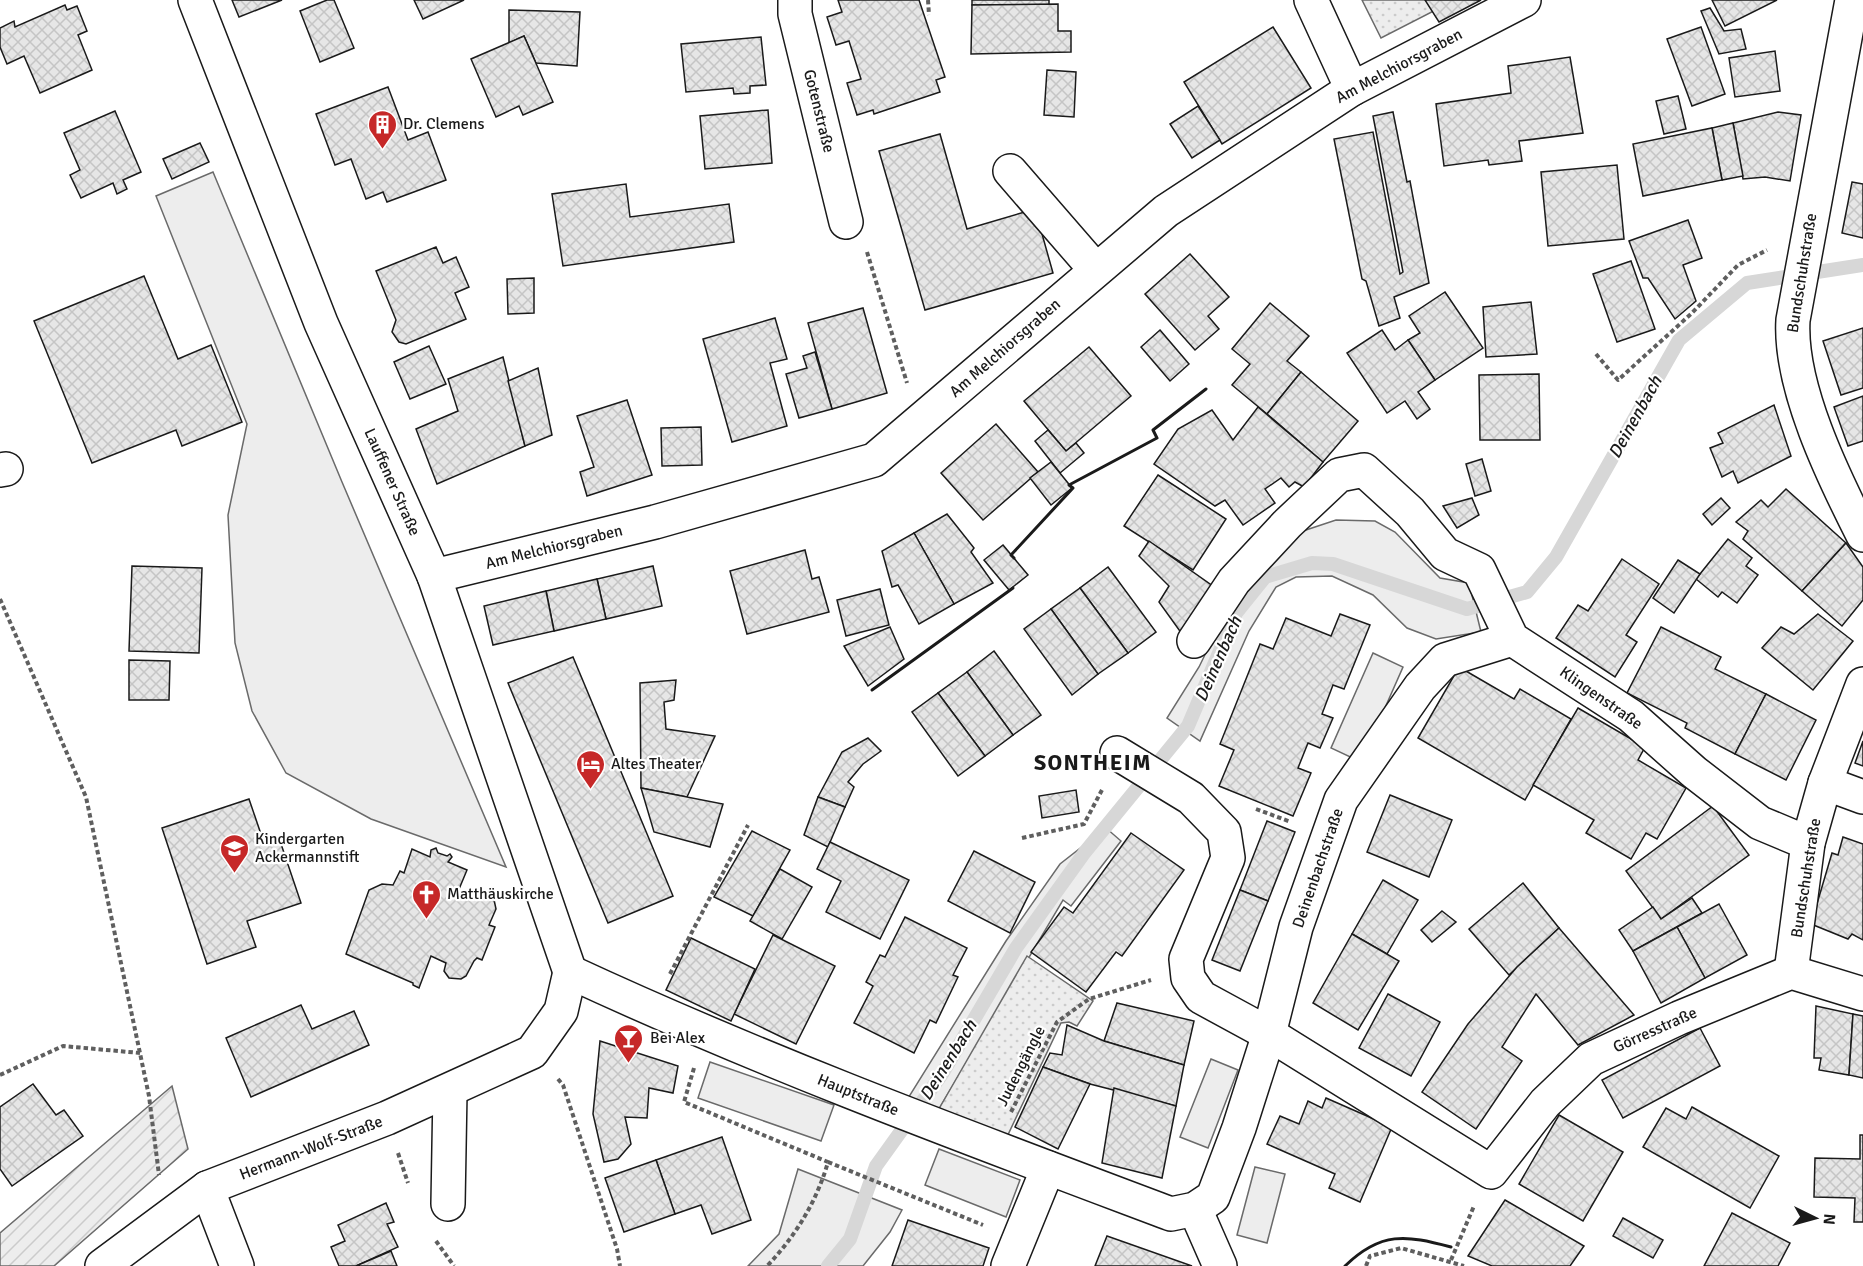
<svg xmlns="http://www.w3.org/2000/svg" width="1863" height="1266" font-family="Signika,sans-serif">
<style>
.built{fill:#ededed;stroke:#6a6a6a;stroke-width:1.5}
.park{fill:url(#park-dots);stroke:#6a6a6a;stroke-width:1.5}
.garden{fill:url(#garden-furrows);stroke:#6a6a6a;stroke-width:1.5}
.lines{fill:none;stroke-linecap:round;stroke-linejoin:round}
.stream{stroke:#d7d7d7;stroke-width:14}
.building{fill:url(#building-cross-hatch);stroke:#1a1a1a;stroke-width:1.5}
.minor-casing{stroke:#1a1a1a;stroke-width:36}
.path{stroke:#5f5f5f;stroke-width:4;stroke-dasharray:4.5 3;stroke-linecap:butt}
.minor{stroke:#fff;stroke-width:33}
.wall{stroke:#1a1a1a;stroke-width:3}
.labels{text-anchor:middle;dominant-baseline:central;stroke-width:4.5;stroke-linejoin:round;paint-order:stroke}
.street-label{font-size:16px;fill:#1a1a1a;stroke:#fff}
.poi-label{font-size:16px;fill:#1a1a1a;stroke:#fff;text-anchor:start}
.water-label{font-size:18px;font-style:italic;fill:#1a1a1a;stroke:#fff}
.district-label{font-size:22px;font-weight:bold;letter-spacing:1.5px;fill:#1a1a1a;stroke:#fff}
</style>
<defs>
<pattern id="park-dots" width="8" height="8" patternUnits="userSpaceOnUse" patternTransform="scale(1.5)"><rect width="8" height="8" fill="#ededed"/><path d="M2 2h.1M6 6h.1" fill="none" stroke="#cbcbcb" stroke-width="1.8" stroke-linecap="round"/></pattern>
<pattern id="garden-furrows" width="10" height="10" patternUnits="userSpaceOnUse" patternTransform="scale(1.5)"><rect width="10" height="10" fill="#ededed"/><path d="M-1 1l2-2M0 10L10 0M9 11l2-2" fill="none" stroke="#cbcbcb"/></pattern>
<pattern id="building-cross-hatch" width="8" height="8" patternUnits="userSpaceOnUse" patternTransform="scale(1.5)"><rect width="8" height="8" fill="#e6e6e6"/><path d="M0 0l8 8M0 8l8-8" fill="none" stroke="#c5c5c5"/></pattern>
</defs>
<rect width="100%" height="100%" fill="#fff"/>
<!-- built -->
<g class="built">
<path d="M213,172l129,310 164,385 -135,-48 -85,-46 -34,-62 -17,-68 -7,-128 19,-91 -91,-228z"/>
<path d="M1336,520l39,1 20,11 45,46 29,5 12,49 -45,7 -29,-11 -34,-33 -41,-19 -36,1 -20,10 -27,44 -49,110 -33,-23 32,-51 38,-78 63,-57z"/>
<path d="M1373,653l30,14 -42,95 -30,-14z"/>
<path d="M1106,828l15,13 -50,65 -8,-6 -127,214 -31,-11 101,-162 54,-77z"/>
<path d="M1211,1059l27,11 -30,78 -28,-11z"/>
<path d="M710,1062l124,43 -13,36 -123,-43z"/>
<path d="M939,1149l81,31 -14,37 -81,-32z"/>
<path d="M1255,1167l30,7 -18,69 -30,-8z"/>
<path d="M798,1169l104,41 -12,22 -27,34h-115l31,-32z"/>
</g>
<!-- park -->
<g class="park">
<path d="M1362,0h93l-74,38z"/>
<path d="M1027,956l66,45 -16,25 -8,-4 -8,1 -56,118 -69,-27z"/>
</g>
<!-- garden -->
<path class="garden" d="M172,1086l16,63 -134,117h-54v-33z"/>
<g class="lines">
<!-- stream -->
<path class="stream" d="M828,1266l22,-27 26,-73 66,-92 74,-126 69,-96 103,-126 48,-113 29,-36 47,-14 21,1 134,45 60,-17 29,-35 123,-217 68,-57 116,-18"/>
</g>
<!-- building -->
<g class="building">
<path d="M232,0h50l-43,17z"/>
<path d="M327,0h7l20,48 -34,14 -20,-51z"/>
<path d="M414,0h50l-41,19z"/>
<path d="M838,0h81l26,77 -9,3 4,12 -66,22 -1,-4 -16,5 -10,-32 14,-4 -12,-38 -13,4 -9,-28 15,-5z"/>
<rect x="972" y="0" width="77" height="5"/>
<path d="M1425,0h56l-42,22z"/>
<path d="M1712,0h65l-52,26z"/>
<path d="M1058,4v27h13v21l-100,2 1,-49z"/>
<path d="M65,5l2,5 10,-4 10,25 -9,4 14,35 -52,23 -16,-37 -17,8 -7,-17v-19l14,-7 1,6z"/>
<path d="M1710,8l14,23 17,-2 5,20 -27,5 -18,-43z"/>
<path d="M509,10l71,2 -3,54 -41,-3 -12,-27 -15,7z"/>
<path d="M1273,27l38,61 -89,56 -38,-62z"/>
<path d="M1701,27l24,67 -33,12 -25,-67z"/>
<path d="M524,36l29,66 -30,13 -4,-9 -23,11 -25,-58z"/>
<path d="M761,37l5,48 -16,1v7l-16,1 -1,-6 -47,4 -5,-48z"/>
<path d="M1775,51l5,40 -45,6 -6,-39z"/>
<path d="M1570,57l13,76 -64,8 3,20 -33,4 -1,-5 -44,6 -8,-62 75,-11 -3,-27z"/>
<path d="M1047,70l29,2 -2,45 -30,-2z"/>
<path d="M388,87l20,53 20,-8 18,48 -59,22 -4,-10 -17,7 -15,-40 -16,6 -19,-51z"/>
<path d="M1678,96l8,33 -22,5 -8,-33z"/>
<path d="M1198,106l22,34 -28,18 -22,-34z"/>
<path d="M768,110l4,53 -67,6 -5,-53z"/>
<path d="M115,111l26,61 -18,8 4,9 -10,5 -4,-11 -32,15 -11,-23 10,-5 -16,-37z"/>
<path d="M1393,112l14,70 3,-1 19,102 -35,14 6,21 -21,8 -13,-45 -4,-2 -28,-140 39,-7 27,142 3,-2 -30,-156z"/>
<path d="M1778,112l23,3 -11,66 -25,-4 -22,2 -10,-56z"/>
<path d="M1733,123l10,53 -21,4 -10,-52z"/>
<path d="M1712,128l10,52 -79,16 -10,-52z"/>
<path d="M940,134l27,95 68,-20 18,64 -128,37 -46,-159z"/>
<path d="M200,143l9,19 -37,17 -9,-20z"/>
<path d="M1617,165l7,74 -76,7 -7,-74z"/>
<path d="M1852,182l11,2v54l-21,-5z"/>
<path d="M626,184l4,33 99,-13 5,38 -171,24 -11,-72z"/>
<path d="M1688,220l14,38 -19,7 13,36 -21,18 -27,-41h-5l-14,-37z"/>
<path d="M436,247l7,16 13,-6 13,30 -14,6 11,26 -60,25 -7,-2 -7,-10 4,-12 -20,-49z"/>
<path d="M1190,254l39,43 -21,19 11,13 -24,21 -50,-56z"/>
<path d="M1631,261l24,68 -38,13 -24,-68z"/>
<path d="M144,276l34,83 33,-14 31,77 -60,24 -6,-16 -84,33 -58,-142z"/>
<path d="M534,278v35l-26,1 -1,-35z"/>
<path d="M1445,292l38,56 -48,32 -27,-40 12,-7 -11,-17z"/>
<path d="M1531,302l6,52 -51,3 -3,-50z"/>
<path d="M1270,303l39,33 -22,25 14,11 -34,42 -35,-29 18,-21 -18,-15z"/>
<path d="M863,308l24,85 -55,16 -24,-86z"/>
<path d="M775,318l12,41 -17,4 17,63 -55,16 -29,-103z"/>
<path d="M1863,328v60l-22,7 -18,-54z"/>
<path d="M1160,330l29,34 -19,17 -29,-34z"/>
<path d="M1382,330l13,20 13,-10 27,40 -17,12 12,17 -13,10 -12,-18 -18,12 -40,-60z"/>
<path d="M429,346l17,38 -36,15 -16,-37z"/>
<path d="M1089,347l42,49 -65,55 -42,-50z"/>
<path d="M815,352l17,57 -33,9 -13,-44 21,-6 -4,-12z"/>
<path d="M503,357l22,89 -88,38 -21,-55 42,-18 -10,-32z"/>
<path d="M538,368l14,67 -27,11 -17,-65z"/>
<path d="M1301,372l57,49 -35,41 -56,-48z"/>
<path d="M1539,374l1,66h-60l-1,-65z"/>
<path d="M1863,396v45l-15,5 -14,-39z"/>
<path d="M627,400l25,75 -65,21 -7,-24 14,-5 -17,-51z"/>
<path d="M1774,405l17,51 -53,27 -5,-12 -11,6 -12,-29 13,-5 -5,-10z"/>
<path d="M1258,407l65,55 -19,25 -9,-5 -6,5 -8,-9 -16,11 10,14 -32,22 -18,-25 -10,6 -61,-42 24,-35 34,-19 21,30z"/>
<path d="M996,424l42,48 -55,48 -42,-47z"/>
<path d="M701,427l1,38 -40,1 -1,-38z"/>
<path d="M1048,430l18,21 10,-8 8,10 -24,20 -25,-32z"/>
<path d="M1482,459l9,32 -16,5 -9,-32z"/>
<path d="M1051,462l21,26 -21,17 -21,-27z"/>
<path d="M1158,475l68,44 -33,51 -69,-44z"/>
<path d="M1786,489l60,54 -44,48 -59,-52 5,-8 -12,-9 25,-22 7,7z"/>
<path d="M1472,498l7,17 -22,13 -14,-22z"/>
<path d="M1721,498l9,10 -18,17 -9,-11z"/>
<path d="M947,514l27,34 -3,4 22,31 -39,21 -40,-71z"/>
<path d="M914,533l40,71 -35,20 -21,-39 -6,2 -10,-36z"/>
<path d="M1728,539l24,19 -6,8 12,9 -21,28 -15,-11 -4,5 -22,-18z"/>
<path d="M1149,541l68,48 -35,45 -23,-32 10,-16 -30,-30z"/>
<path d="M1846,543l17,24v33l-21,26 -40,-35z"/>
<path d="M1003,545l25,30 -19,15 -25,-30z"/>
<path d="M805,550l7,29 7,-2 10,35 -82,22 -17,-63z"/>
<path d="M1622,559l37,25 -33,51 11,7 -22,35 -59,-39 22,-33 10,6z"/>
<path d="M1678,560l22,14 -26,39 -21,-15z"/>
<path d="M132,566l70,2 -3,85 -70,-2z"/>
<path d="M653,566l9,40 -56,13 -9,-40z"/>
<path d="M1108,567l48,65 -28,21 -48,-65z"/>
<path d="M597,579l9,40 -52,12 -8,-40z"/>
<path d="M1080,588l48,65 -30,21 -47,-65z"/>
<path d="M880,589l9,36 -43,11 -9,-36z"/>
<path d="M546,591l8,40 -61,14 -9,-39z"/>
<path d="M1051,609l47,65 -26,21 -48,-66z"/>
<path d="M1340,614l30,11 -26,64 -11,-4 -11,29 11,4 -13,30 -12,-5 -10,25 13,5 -18,43 -74,-30 15,-36 -14,-6 40,-100 13,5 13,-31 45,18z"/>
<path d="M1818,614l35,27 -40,49 -51,-42 19,-21 13,7z"/>
<path d="M890,627l14,32 -36,27 -24,-40z"/>
<path d="M1661,627l60,30 -6,12 51,25 -31,60 -50,-26 2,-5 -60,-30z"/>
<path d="M994,651l47,64 -28,20 -46,-63z"/>
<path d="M573,657l100,239 -65,27 -100,-240z"/>
<path d="M129,660l41,1 -1,39h-40z"/>
<path d="M1459,667l55,32 6,-10 51,30 -46,81 -107,-62z"/>
<path d="M967,672l46,63 -28,21 -47,-63z"/>
<path d="M676,680l-2,20 -10,2 2,27 49,7 -28,61 -46,-9 -1,-105z"/>
<path d="M938,693l47,63 -27,20 -46,-64z"/>
<path d="M1766,694l50,26 -30,60 -51,-26z"/>
<path d="M1578,708l67,39 -7,13 48,28 -29,51 -11,-6 -15,26 -45,-26 8,-13 -61,-35z"/>
<path d="M868,738l13,13 -18,13 -15,18 6,5 -9,20 -27,-10 24,-45z"/>
<path d="M1863,741v25l-8,-3z"/>
<path d="M641,788l82,16 -13,43 -56,-15z"/>
<path d="M1076,790l3,22 -37,6 -3,-22z"/>
<path d="M1390,795l62,25 -23,57 -62,-25z"/>
<path d="M818,797l27,10 -17,40 -24,-12z"/>
<path d="M249,799l15,44 15,-5 22,65 -54,18 9,26 -49,17 -45,-136z"/>
<path d="M1713,806l36,49 -88,64 -35,-48z"/>
<path d="M1267,821l28,11 -27,69 -28,-11z"/>
<path d="M752,831l38,19 -37,66 -39,-19z"/>
<path d="M1131,833l53,37 -62,86 -6,-4 -30,40 -55,-40 33,-45 9,6z"/>
<path d="M1843,837l20,7v96l-11,-6 -4,5 -37,-15 21,-71 6,2z"/>
<path d="M830,842l79,38 -29,59 -54,-27 15,-31 -24,-12z"/>
<path d="M436,848l2,5 9,3 3,-2 2,3 -4,5 19,8 -10,24 14,4 12,-8 10,5 3,14 -7,16 6,2 -13,33 -5,-2 -3,3 -8,15 -5,3 -12,-1 -5,-7 2,-8 -15,-7 -12,32 -6,-3v-2l-67,-29 23,-64 13,-6 11,1 7,-14 4,2 8,-24 18,8 1,-7z"/>
<path d="M974,851l61,31 -25,51 -62,-32z"/>
<path d="M780,869l32,18 -30,52 -32,-18z"/>
<path d="M1383,880l35,20 -31,54 -35,-20z"/>
<path d="M1523,883l36,45 -50,47 -40,-46z"/>
<path d="M1240,890l28,11 -28,70 -28,-11z"/>
<path d="M1692,898l10,15 -69,38 -14,-21 34,-23 8,12z"/>
<path d="M1719,904l28,51 -42,23 -28,-51z"/>
<path d="M1442,911l14,11 -24,20 -11,-12z"/>
<path d="M905,917l62,31 -14,27 5,2 -22,46 -6,-3 -16,33 -60,-30 19,-37 -7,-4 14,-27 5,2z"/>
<path d="M1677,927l28,51 -44,25 -28,-52z"/>
<path d="M1559,928l75,87 -56,30 -42,-51 -34,53 20,14 -46,68 -54,-37 46,-68 49,-57z"/>
<path d="M1352,934l47,27 -41,69 -45,-27z"/>
<path d="M773,935l62,31 -39,78 -62,-30z"/>
<path d="M691,938l64,31 -24,52 -65,-31z"/>
<path d="M1388,994l52,28 -29,54 -52,-28z"/>
<path d="M1117,1003l77,18 -10,44 -80,-24z"/>
<path d="M301,1005l11,24 42,-18 15,34 -118,52 -25,-59z"/>
<path d="M1816,1006l37,8 -4,61 -30,-5 2,-12h-7z"/>
<path d="M1853,1014l10,2v62l-14,-3z"/>
<path d="M1067,1025l37,16 80,24 -8,41 -86,-22 -47,-17 7,-14 12,2z"/>
<path d="M1700,1028l20,38 -97,52 -21,-38z"/>
<path d="M600,1041l78,25 -5,27 -24,-5 -2,30 -22,-1 6,27 -13,15 -14,3 -11,-48z"/>
<path d="M1043,1067l47,17 -32,65 -43,-22z"/>
<path d="M33,1084l23,31 8,-5 19,26 -71,50 -12,-17v-62z"/>
<path d="M1114,1088l62,18 -14,72 -60,-15z"/>
<path d="M1326,1098l66,29 -32,75 -31,-14 6,-14 -68,-30 13,-28 19,8 9,-23 14,7z"/>
<path d="M1692,1107l87,49 -29,52 -107,-61 23,-39 20,11z"/>
<path d="M1559,1115l64,37 -40,69 -64,-37z"/>
<path d="M1860,1135h3v87h-9l1,-24 -41,-1 1,-39 45,1z"/>
<path d="M722,1137l29,83 -39,14 -11,-29 -26,9 -19,-54z"/>
<path d="M656,1160l19,54 -51,18 -19,-54z"/>
<path d="M1505,1200l79,46 -14,20h-78l-24,-10z"/>
<path d="M386,1203l8,19 -7,2 11,23 -42,19h-17l-8,-19 14,-6 -7,-16z"/>
<path d="M1732,1213l58,30 -12,23h-74z"/>
<path d="M1623,1218l40,22 -10,18 -40,-22z"/>
<path d="M908,1220l81,28 -6,18h-91z"/>
<path d="M1107,1236l85,30h-97z"/>
<path d="M391,1251l6,15h-41z"/>
</g>
<g class="lines">
<defs>
<g id="minor">
<path d="M195,0l126,323 113,253 136,396"/>
<path d="M795,0v14l51,208"/>
<path d="M1311,0l41,89"/>
<path d="M1852,0l-59,320c-4,66 40,156 70,215"/>
<path d="M1010,171l85,98"/>
<path d="M0,470l6,-1"/>
<path d="M434,576l221,-54 219,-62 292,-249 186,-122 172,-89"/>
<path d="M1194,641l40,-60 53,-57 52,-49 25,-5 46,42 35,42 34,16 33,69 119,77 63,56 66,51 48,20"/>
<path d="M1117,753l74,45 33,34 4,26 -42,101 2,19 13,19 68,37 222,138 54,-69 46,-44 88,-41 112,-46 72,22"/>
<path d="M1825,783l38,14"/>
<path d="M570,972c196,91 399,166 601,242l24,-5 18,-12 26,-69 30,-94 27,-107 45,-127 79,-113 25,-27 67,-21"/>
<path d="M1791,972l17,-129 17,-60 38,-99"/>
<path d="M207,1188l30,78"/>
<path d="M448,1204l2,-113"/>
<path d="M1195,1209l25,57"/>
<path d="M102,1266l105,-78 180,-70 145,-66 29,-41 9,-39"/>
<path d="M1008,1266l40,-98"/>
</g>
</defs>
<!-- minor casing -->
<use href="#minor" class="minor-casing"/>
<!-- path -->
<g class="path">
<path d="M928,0l1,15"/>
<path d="M867,252l40,131"/>
<path d="M1596,354l22,26 73,-66 47,-49 29,-15"/>
<path d="M0,599l86,198 63,299 10,79"/>
<path d="M1256,809l35,13"/>
<path d="M1022,838l62,-14 19,-36"/>
<path d="M670,974l78,-149"/>
<path d="M694,1068l-10,34 144,60c-11,39 -33,75 -61,104"/>
<path d="M0,1075l63,-29 77,7"/>
<path d="M558,1079l5,6 54,164 3,17"/>
<path d="M1011,1112l46,-90 32,-23 62,-19"/>
<path d="M398,1153l10,30"/>
<path d="M828,1162l155,63"/>
<path d="M436,1241l18,25"/>
<path d="M1451,1260l23,-54"/>
<path d="M1366,1266l4,-10 31,-8 63,18"/>
</g>
<!-- minor -->
<use href="#minor" class="minor"/>
<!-- wall -->
<g class="wall">
<path d="M1014,558l-3,-3 62,-67 -4,-3 88,-47 -4,-8 53,-41"/>
<path d="M872,690l141,-102"/>
<path d="M1345,1266c36,-35 61,-31 106,-19"/>
</g>
</g>
<!-- icons -->
<defs>
<symbol id="building-pin" viewBox="-11 -11 22 30"><path d="M0 17L-7.5 6A9.5 9.5 0 1 1 7.5 6Z" fill="#c62828" stroke="#fff"/><path d="M-4-6H4V6H1V3H-1V6H-4ZM-2.5-4.3h1.7v1.8h-1.7ZM.8-4.3h1.7v1.8H.8ZM-2.5-1h1.7V.8h-1.7ZM.8-1h1.7V.8H.8Z" fill="#fff"/></symbol>
<symbol id="hotel-pin" viewBox="-11 -11 22 30"><path d="M0 17L-7.5 6A9.5 9.5 0 1 1 7.5 6Z" fill="#c62828" stroke="#fff"/><path d="M-6-4.5h1.5V1H6V5H4.5V3h-9V5H-6ZM-4 0a1.8 1.8 0 1 1 3.6 0ZM.5 0V-2.5h3Q6-2.5 6 0Z" fill="#fff"/></symbol>
<symbol id="school-pin" viewBox="-11 -11 22 30"><path d="M0 17L-7.5 6A9.5 9.5 0 1 1 7.5 6Z" fill="#c62828" stroke="#fff"/><path d="M0-5L7-2L0 1L-7-2ZM-4 1L0 2.5L4 1V4Q0 6-4 4Z" fill="#fff"/></symbol>
<symbol id="church-pin" viewBox="-11 -11 22 30"><path d="M0 17L-7.5 6A9.5 9.5 0 1 1 7.5 6Z" fill="#c62828" stroke="#fff"/><path d="M-1.2-6h2.4v3.5h3.3v2.4h-3.3V6h-2.4V-.1h-3.3v-2.4h3.3Z" fill="#fff"/></symbol>
<symbol id="bar-pin" viewBox="-11 -11 22 30"><path d="M0 17L-7.5 6A9.5 9.5 0 1 1 7.5 6Z" fill="#c62828" stroke="#fff"/><path d="M-6-5H6L.8 .8V4.5H3.5V6h-7V4.5H-.8V.8Z" fill="#fff"/></symbol>
</defs>
<g fill-rule="evenodd">
<use href="#building-pin" x="366" y="108" width="33" height="45"/>
<use href="#hotel-pin" x="574" y="748" width="33" height="45"/>
<use href="#school-pin" x="218" y="832" width="33" height="45"/>
<use href="#church-pin" x="410" y="878" width="33" height="45"/>
<use href="#bar-pin" x="612" y="1022" width="33" height="45"/>
</g>
<g class="labels">
<!-- street labels -->
<g class="street-label">
<text transform="translate(1399 66) rotate(-28)">Am Melchiorsgraben</text>
<text transform="translate(819 111) rotate(76)">Gotenstraße</text>
<text transform="translate(1802 273) rotate(-81)">Bundschuhstraße</text>
<text transform="translate(1005 348) rotate(-41)">Am Melchiorsgraben</text>
<text transform="translate(392 482) rotate(66)">Lauffener Straße</text>
<text transform="translate(554 547) rotate(-14)">Am Melchiorsgraben</text>
<text transform="translate(1601 698) rotate(35)">Klingenstraße</text>
<text transform="translate(1318 868) rotate(-71)">Deinenbachstraße</text>
<text transform="translate(1806 878) rotate(-81)">Bundschuhstraße</text>
<text transform="translate(1655 1030) rotate(-24)">Görresstraße</text>
<text transform="translate(1021 1066) rotate(-63)">Judengängle</text>
<text transform="translate(858 1095) rotate(22)">Hauptstraße</text>
<text transform="translate(311 1148) rotate(-21)">Hermann-Wolf-Straße</text>
</g>
<!-- poi labels -->
<g class="poi-label">
<text x="403" y="124">Dr. Clemens</text>
<text x="611" y="764">Altes Theater</text>
<text x="255" y="839">Kindergarten<tspan x="255" dy="18">Ackermannstift</tspan></text>
<text x="447" y="894">Matthäuskirche</text>
<text x="650" y="1038">Bei Alex</text>
</g>
<!-- water labels -->
<g class="water-label">
<text transform="translate(1635 417) rotate(-61)">Deinenbach</text>
<text transform="translate(1218 659) rotate(-66)">Deinenbach</text>
<text transform="translate(948 1060) rotate(-58)">Deinenbach</text>
</g>
<!-- district labels -->
<g class="district-label">
<text x="1093" y="762">SONTHEIM</text>
</g>
</g>
<!-- north arrow -->
<g transform="translate(1815 1218) rotate(95)" stroke="#ffffff" stroke-width="4.5" paint-order="stroke">
<path d="M0-4.5L10 22L0 15L-10 22Z" fill="#1a1a1a"/>
<text y="-9" font-size="16" font-weight="bold" text-anchor="middle" fill="#1a1a1a">N</text>
</g>
</svg>
